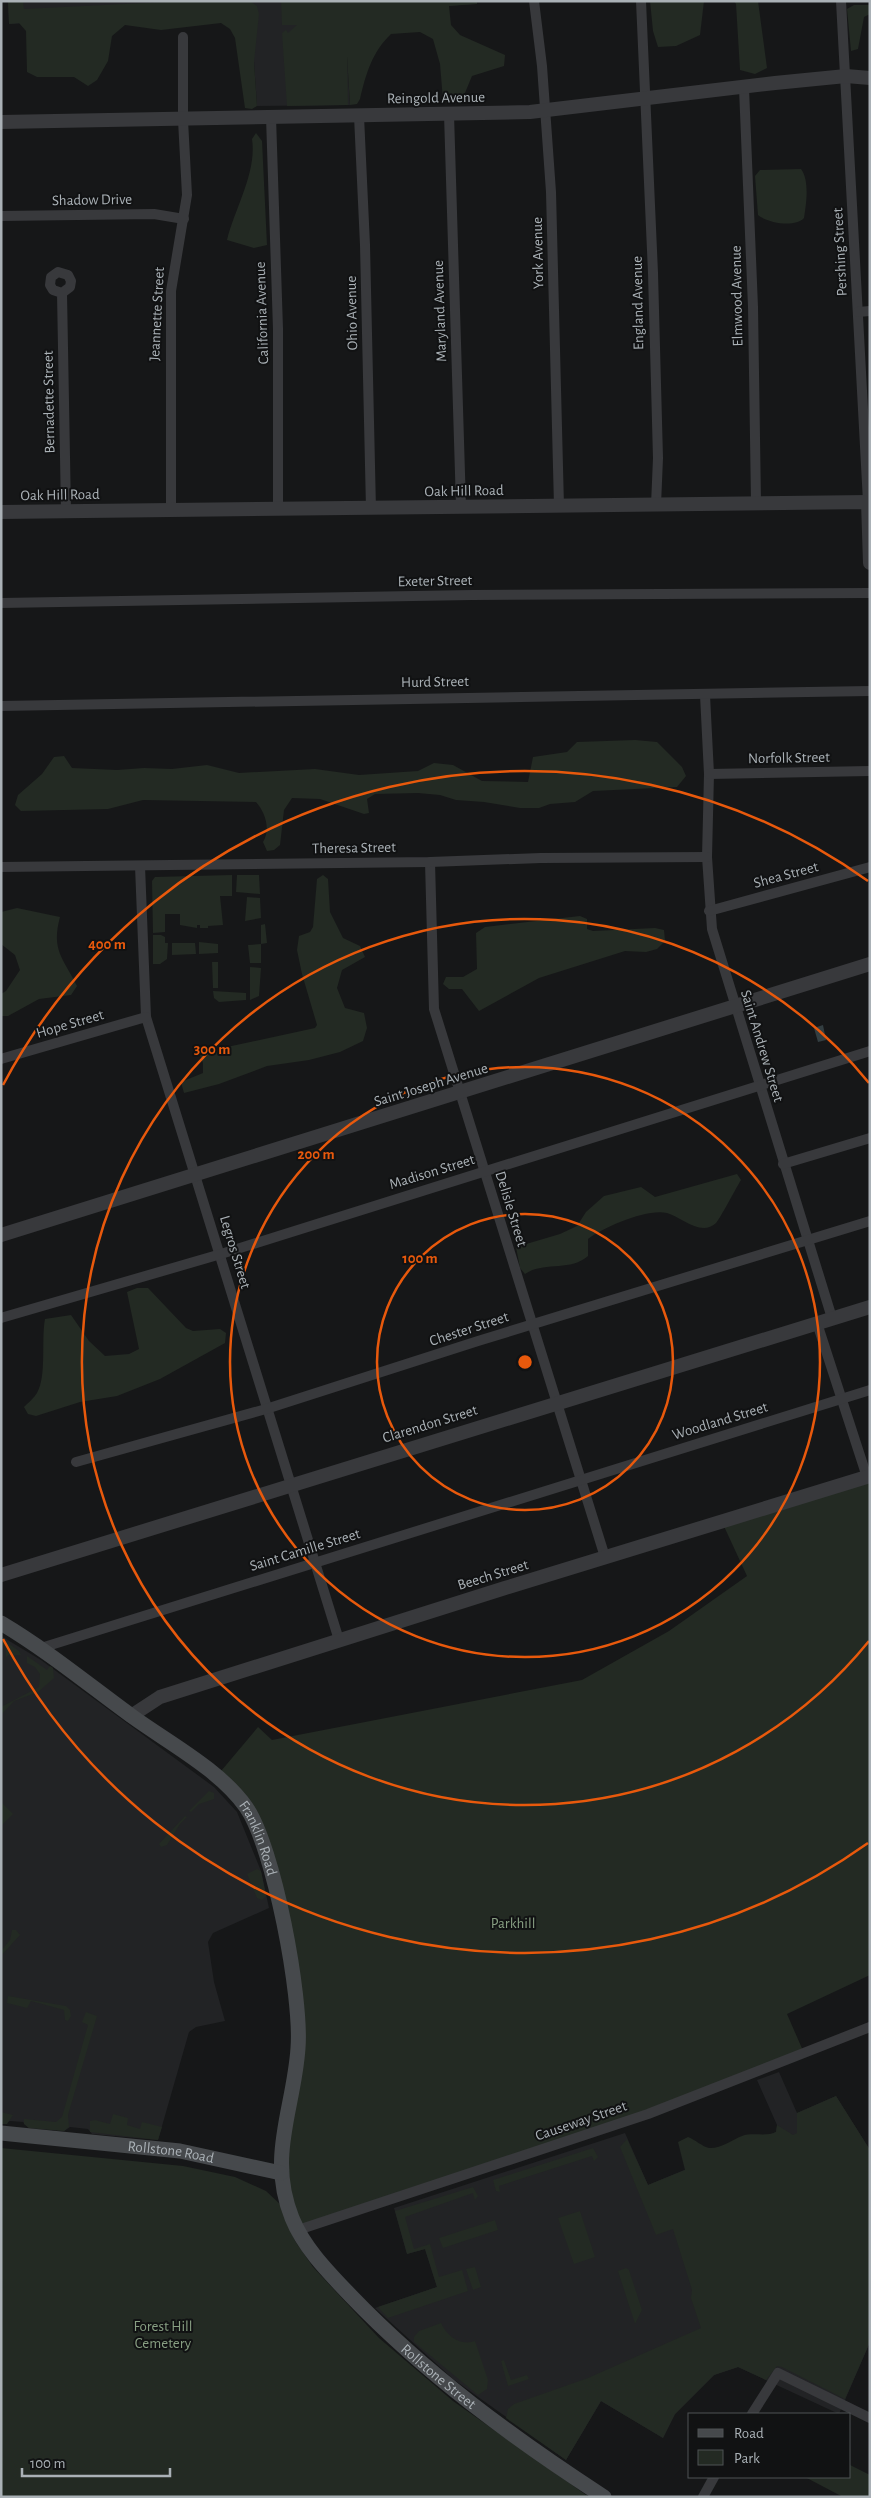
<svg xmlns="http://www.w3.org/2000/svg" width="871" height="2498" font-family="'Alegreya Sans',sans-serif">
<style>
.built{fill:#222325}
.green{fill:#232a23}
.water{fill:#333e41}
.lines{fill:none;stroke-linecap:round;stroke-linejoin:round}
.minor{stroke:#38393c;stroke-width:10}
.tertiary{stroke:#38393c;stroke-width:14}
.secondary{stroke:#46494c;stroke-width:15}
.ring{fill:none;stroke:#e8590c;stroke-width:2.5}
.labels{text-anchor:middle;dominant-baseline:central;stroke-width:4;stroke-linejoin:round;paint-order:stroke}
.street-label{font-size:15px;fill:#aab1b6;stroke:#111213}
.park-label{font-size:15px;fill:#889f83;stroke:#111213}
.centre{fill:#e8590c;stroke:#111213;stroke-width:2.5}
.ring-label{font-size:15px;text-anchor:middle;font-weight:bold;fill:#e8590c;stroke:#111213;stroke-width:4;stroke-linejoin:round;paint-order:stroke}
</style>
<rect width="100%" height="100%" fill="#161718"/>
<!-- built -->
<g class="built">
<path d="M8,1h469v3l-133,8 6,93 -93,1 -3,-44 -11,-49 -234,11z"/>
<path d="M1,1636l40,24 173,127 23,25 24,59 8,37 -56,25 -5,9 6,40 11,39 -29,6 -7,5 -31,108 -66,-6 -4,-5 -18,-2 -6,4 -35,-3 -6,-6 -13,-1 -9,3z"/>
<path d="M779,2072l18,41 39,-17 34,54v192l-31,72 -101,-47 -24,8 -39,39 -12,24 -62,-37 -35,59 -113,-81 -78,-71 62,-21 -12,-38 -18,5 -13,-46 231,-75 23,52 128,-53 1,-7 -20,-45z"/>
</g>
<!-- green -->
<g class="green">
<path d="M8,1h15l1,8 161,-8h65l7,5 2,8 -5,48 3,44 -5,3 -7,-1 -10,-70 -5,-9 -9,-6 -60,7 -36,-5 -13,11 -4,25 -11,19 -9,6 -14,-9h-37l-10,-5 -1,-41 -7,-8 -10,1z"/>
<path d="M281,1h196v3l-28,2 2,19 9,10 45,20 -1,11 -32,10 -10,24 -15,3 -4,-3 -3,-36 -7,-25 -13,-7 -29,2c-19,18 -25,40 -31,65l-3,5 -7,1 -3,-49 1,49 -61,1 -5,-73 4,-3 2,3 9,-8h-15z"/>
<path d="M650,1h54l-4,34 -24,11 -18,1 -5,-16z"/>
<path d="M734,1h24l9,67 -12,6 -15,-4 -4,-66z"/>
<path d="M854,5h16v9l-6,3 -6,32 -7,2 -4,-42z"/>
<path d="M256,133l6,8 5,104 -13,3 -27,-8c8,-32 30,-68 25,-101z"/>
<path d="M801,169c9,12 5,36 3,49 -9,10 -37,5 -46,-3l-3,-39 5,-6z"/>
<path d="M635,740l22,2 25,25 4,9 -9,11 -84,4 -18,11 -25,2 -11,4h-19l-36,-6 -28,-2 -16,-5 -22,-2 -43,1 -8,5 2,14 -5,1 -44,-15 -28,-1 -8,12 -4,35 -6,5 -7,1 -4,-9c8,-13 2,-30 -7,-40l-113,-2 -35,9 -87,2 -6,-6 3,-10 24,-21 12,-17 10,-1 8,12 45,2 27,-2 28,1 35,-4 32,8 76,-4 44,6 59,-4 16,-8 19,2 29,16 46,1 5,-25 34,-5 10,-10z"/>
<path d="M232,875v21h-12l3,29 -15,1v2h-8v-3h-3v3l-17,-3v-11h-15v18l-12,1 -1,-52 3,-4z"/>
<path d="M237,875h22l1,19 -24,-2z"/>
<path d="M323,875l5,4 2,33 13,26 17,8 5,11 -23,13 -5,18 8,20 19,5 3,15 -4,13 -23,11 -31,8 -42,6 -48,18 -35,9 -3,-11 22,-9v-10l-4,-10 116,-25 2,-3 -15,-51 -5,-24 2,-14 11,-4 3,-5 4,-48z"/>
<path d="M247,897l13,1 1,20 -16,3z"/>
<path d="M17,908l43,9c-9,33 3,41 17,69l-6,9 -32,4 -31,17h-7v-22l5,-3 14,-21 -5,-15 -14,-11v-32z"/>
<path d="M580,916l7,3v10l6,2 62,-3 9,2 1,11 -8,8 -11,3 -21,-1 -86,27 -60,33 -17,-22h-13l-6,-5 3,-7h17l14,-8 -1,-36 9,-6z"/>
<path d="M265,924l2,19 -6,1v19h-11l-2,-18 13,-1v-19z"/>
<path d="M161,935l4,2v6h3l-1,16 -7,5h-7v-29z"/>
<path d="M199,942l19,2v9l-19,1z"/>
<path d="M172,943h23l1,11 -24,1z"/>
<path d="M212,962h6v26h-5z"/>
<path d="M250,967l11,1 -2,28 -9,4z"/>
<path d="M213,991l33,2v7l-27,2 -5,-4z"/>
<path d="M737,1174l4,6c-5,8 -21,39 -25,43 -15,14 -35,-6 -49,-10 -19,-5 -64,14 -79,26v17c-18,16 -44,5 -63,18l-5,-6 -4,-21 44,-13 17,-8 9,-14 18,-16 37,-9 14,10z"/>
<path d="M137,1288h11l38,40 7,3 27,-2 6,4 -1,10 -65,36 -43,17 -37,6 -44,14 -8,-2 -4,-7c4,-4 10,-9 13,-14 10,-17 4,-54 8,-74l26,-4 18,26 16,15 24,-2 10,-5 -12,-57z"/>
<path d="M870,1476v499l-83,39 17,39 -187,72 -319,105 -14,-38 15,-167 -36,-181 -47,-67 42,-50 14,13 310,-60 87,-49 78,-55 -25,-54z"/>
<path d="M1,1638l18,13 2,4h-13l-2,3v-12l-5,-1z"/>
<path d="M27,1656l20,14 3,-4 3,2 1,10 -16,14 -24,9 -13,14v-8l38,-20 1,-13 -5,-7 -8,-4z"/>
<path d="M209,1791l5,2v6l-15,5 -8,8 -2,-1z"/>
<path d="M1,1802l12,12 -12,12z"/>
<path d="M185,1816l2,1 -7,7 -13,21 -6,2 -2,-3z"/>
<path d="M257,1869l4,2 5,25 -4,4 -5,-2 -10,-24z"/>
<path d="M12,1930h4l4,5 -19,21v-5l9,-11z"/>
<path d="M8,1996l58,10 4,4 1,6 -3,5 -3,-1 -1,-10 -33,-9 -4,7 -20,-5z"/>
<path d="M86,2012l11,4 -29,99 1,12 -5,4 -35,-3 -5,-4v-5l32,3 6,-5 26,-92 -6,-3z"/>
<path d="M836,2096l34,54v192l-25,57 -63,-32 -5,-1 -11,14 -28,-13 -24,8 -39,39 -12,24 -62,-37 -35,59 -60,-42 2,-9 6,-5 74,-26 113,-50 -10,-30 1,-8 -19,-61 -17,6 -36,-88 7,-8 21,46 37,-15 -7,-28 10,-5c6,2 15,10 21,11 11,1 23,-8 33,-12 10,-4 25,1 34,-4l1,-7 16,10 4,-2v-20z"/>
<path d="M1,2112l12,3 -6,9h-6z"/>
<path d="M113,2114l15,4 -1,7 13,4 2,-7 20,5 -4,13 -68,-8v-11l5,-1 15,4z"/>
<path d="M1,2148l182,18 52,11 31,14 16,15 13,35 18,26 66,71 74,63 136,96h-588z"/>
<path d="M593,2148l5,9 -4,4 -2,-5 -93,30 1,6 -4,-1 -3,-11z"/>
<path d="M473,2187l5,9 -3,4 -2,-7 -68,24 9,32 16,-5 9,33 23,-7 6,21 -80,27 -10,-11 59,-20 -12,-38 -18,5 -12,-43z"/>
<path d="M580,2211l15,46 -21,7 -16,-46z"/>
<path d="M495,2220l3,10 -55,18 -4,-10z"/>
<path d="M475,2267l6,20 -8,3 -7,-21z"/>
<path d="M626,2268l3,2 13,40 -7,14 -17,-53z"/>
<path d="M441,2323c6,14 20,23 34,18l13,39 -1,9 -9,6 -64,-53v-5l5,-6z"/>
<path d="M504,2360l7,20 16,-5 2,4 -21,7 -7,-25z"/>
<path d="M850,2465l20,10v22h-27l-38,-20h45z"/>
</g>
<!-- water -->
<path class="water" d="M823,1025l3,15 -8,2 -4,-14z"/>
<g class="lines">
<!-- minor -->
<g class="minor">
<path d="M534,1l8,65 9,126 8,314"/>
<path d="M641,1l12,272 5,185 -2,47"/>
<path d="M841,1l27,501"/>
<path d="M744,88l9,219 3,196"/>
<path d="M449,114l12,392"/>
<path d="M359,116l6,129 6,264"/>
<path d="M271,117l7,212v180"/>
<path d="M1,216l153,-2 30,5"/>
<path d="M62,293l-9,-3 -3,-5 1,-8 7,-5 10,3 3,6 -1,6 -8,6 4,218"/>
<path d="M858,312l12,-1"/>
<path d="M171,511v-220l16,-96 -4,-75v-83"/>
<path d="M1,603l471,-8 398,-2"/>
<path d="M705,695l4,79 -2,83 5,72 120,389"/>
<path d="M1,706l869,-15"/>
<path d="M709,774l161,-3"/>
<path d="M430,862l4,147 171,548"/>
<path d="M140,866l6,151 193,623"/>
<path d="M1,867l429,-5 111,-4 166,-1"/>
<path d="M709,911l161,-44"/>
<path d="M1,1059l145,-42"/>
<path d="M783,1164l87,-26"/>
<path d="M1,1318l220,-64 649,-203"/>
<path d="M817,1323l50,154"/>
<path d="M76,1462l190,-53 212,-68 392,-120"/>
<path d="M41,1648l829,-258"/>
<path d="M298,2230l350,-116 222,-87"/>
<path d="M752,2414l26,-41 92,45"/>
<path d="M703,2497l11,-20"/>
</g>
<!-- tertiary -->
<g class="tertiary">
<path d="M1,122l529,-10 245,-29 71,-7 24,2"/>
<path d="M1,512l867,-10 2,61"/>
<path d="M1,1235l869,-271"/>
<path d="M1,1575l869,-268"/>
<path d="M131,1716l29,-19 345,-109 365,-112"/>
</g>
<!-- secondary -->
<g class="secondary">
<path id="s1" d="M1,1623c47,28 88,62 132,94 36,26 87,53 113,90 28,40 56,190 52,241 -4,61 -31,108 -6,170 12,30 37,55 59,78 75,78 162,142 253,201"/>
<path id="s2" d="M1,2133l179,18 101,22"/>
</g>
</g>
<!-- distance rings -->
<g class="ring">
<circle cx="525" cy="1362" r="148"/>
<circle cx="525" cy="1362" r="295"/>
<path d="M869 1641A443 443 0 1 1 869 1083"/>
<path d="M868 1843A591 591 0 0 1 3 1639M3 1085A591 591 0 0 1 868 881"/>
</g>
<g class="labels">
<!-- street labels -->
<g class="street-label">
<text transform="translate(436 98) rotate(-1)">Reingold Avenue</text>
<text transform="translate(92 200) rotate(-1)">Shadow Drive</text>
<text transform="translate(840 252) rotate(-93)">Pershing Street</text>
<text transform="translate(538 253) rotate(-91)">York Avenue</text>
<text transform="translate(737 296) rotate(-91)">Elmwood Avenue</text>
<text transform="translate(638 303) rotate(-91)">England Avenue</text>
<text transform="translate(440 311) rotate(-92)">Maryland Avenue</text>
<text transform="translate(262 313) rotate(-92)">California Avenue</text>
<text transform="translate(352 313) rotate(-91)">Ohio Avenue</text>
<text transform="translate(157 314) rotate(-87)">Jeannette Street</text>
<text transform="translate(49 402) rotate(-91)">Bernadette Street</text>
<text transform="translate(464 491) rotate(-1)">Oak Hill Road</text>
<text transform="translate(60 495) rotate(-1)">Oak Hill Road</text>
<text transform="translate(435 581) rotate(-1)">Exeter Street</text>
<text transform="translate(435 682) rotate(-1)">Hurd Street</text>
<text transform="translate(789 758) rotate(-1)">Norfolk Street</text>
<text transform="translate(354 848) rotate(-1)">Theresa Street</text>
<text transform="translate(786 875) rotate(-15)">Shea Street</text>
<text transform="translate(70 1024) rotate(-16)">Hope Street</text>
<text transform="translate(762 1046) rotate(73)">Saint Andrew Street</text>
<text transform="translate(431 1085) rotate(-17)">Saint Joseph Avenue</text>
<text transform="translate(432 1172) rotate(-17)">Madison Street</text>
<text transform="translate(511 1209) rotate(73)">Delisle Street</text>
<text transform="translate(235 1252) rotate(73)">Legros Street</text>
<text transform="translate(469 1329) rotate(-18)">Chester Street</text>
<text transform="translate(720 1421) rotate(-17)">Woodland Street</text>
<text transform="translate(430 1424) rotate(-17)">Clarendon Street</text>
<text transform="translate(305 1550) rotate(-17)">Saint Camille Street</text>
<text transform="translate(493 1575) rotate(-17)">Beech Street</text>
<text stroke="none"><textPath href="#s1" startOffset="341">Franklin Road</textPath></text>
<text transform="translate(581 2121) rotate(-19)">Causeway Street</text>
<text stroke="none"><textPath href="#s2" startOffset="171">Rollstone Road</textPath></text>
<text stroke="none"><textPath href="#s1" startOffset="946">Rollstone Street</textPath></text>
</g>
<!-- park labels -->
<g class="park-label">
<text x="513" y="1923">Parkhill</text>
<text x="163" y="2326">Forest Hill<tspan x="163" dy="17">Cemetery</tspan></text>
</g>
</g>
<circle cx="525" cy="1362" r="8" class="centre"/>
<g class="ring-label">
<text x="107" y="949">400 m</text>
<text x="212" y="1054">300 m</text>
<text x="316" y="1159">200 m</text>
<text x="420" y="1263">100 m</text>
</g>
<!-- border -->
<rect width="871" height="2498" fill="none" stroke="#aab1b6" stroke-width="5"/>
<!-- legend -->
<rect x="688" y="2413" width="162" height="65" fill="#111213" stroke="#4e5254"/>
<rect x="698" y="2429" width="25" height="8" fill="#46494c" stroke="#4e5254"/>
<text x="734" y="2438" font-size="15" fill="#aab1b6">Road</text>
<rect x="698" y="2450" width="25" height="15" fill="#232a23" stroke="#4e5254"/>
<text x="734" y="2463" font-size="15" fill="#aab1b6">Park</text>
<!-- scale -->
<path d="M22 2468v8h148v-8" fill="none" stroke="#aab1b6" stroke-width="2.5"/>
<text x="30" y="2468" font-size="15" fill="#aab1b6" stroke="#111213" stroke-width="4" paint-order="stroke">100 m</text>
</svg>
